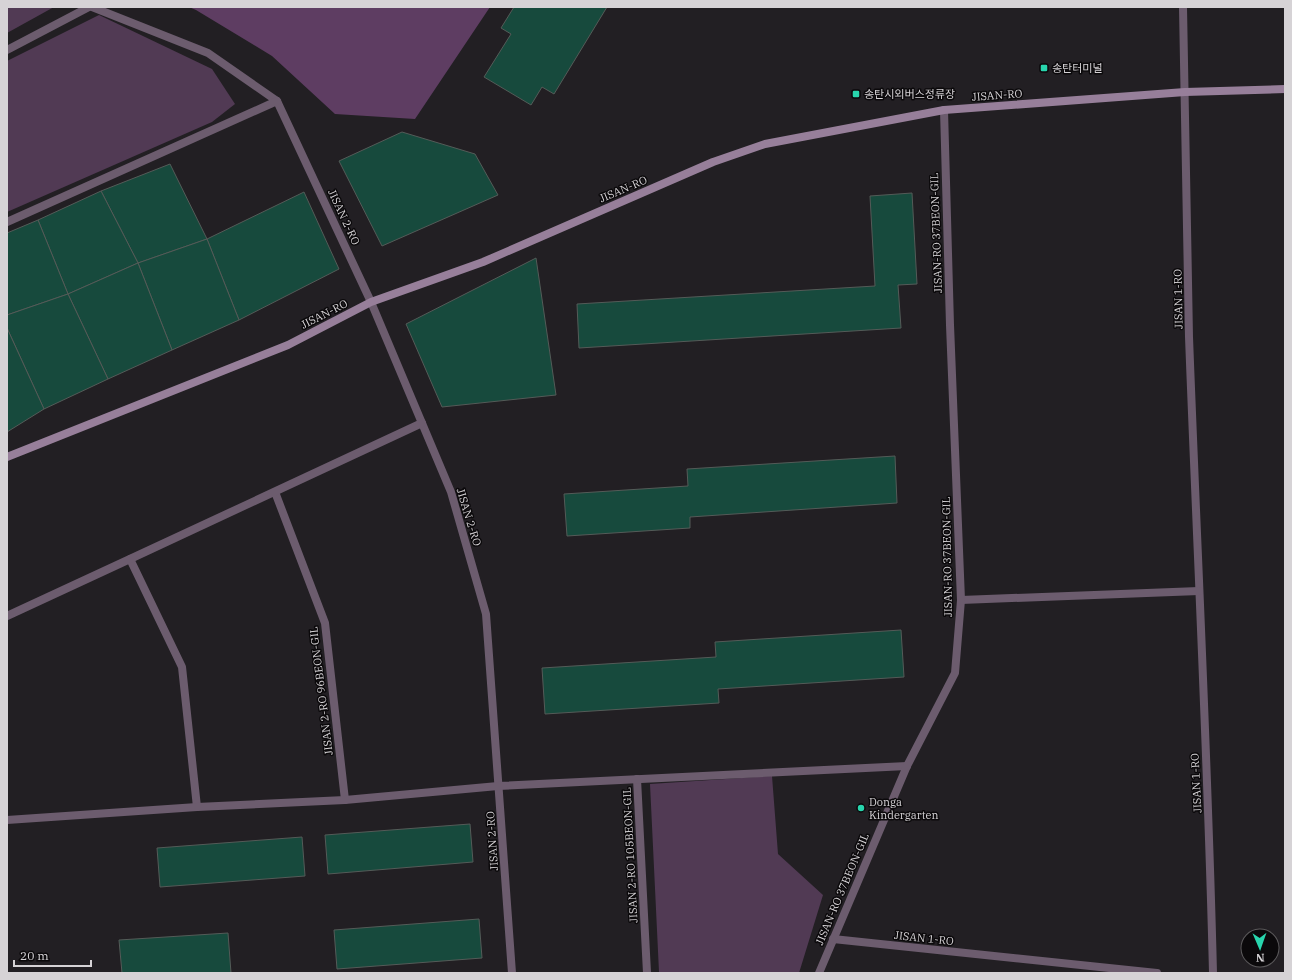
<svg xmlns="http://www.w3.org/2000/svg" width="1292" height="980" font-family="'IBM Plex Serif','Noto Sans KR',serif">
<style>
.green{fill:#513a54}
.forest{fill:#5e3d62}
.building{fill:#174a3d;stroke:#545b58}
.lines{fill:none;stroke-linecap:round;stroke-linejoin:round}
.minor{stroke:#6c5c6e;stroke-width:8}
.secondary{stroke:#977f9a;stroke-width:8}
.poi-dot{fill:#28d5ad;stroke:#0b090b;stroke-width:1.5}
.labels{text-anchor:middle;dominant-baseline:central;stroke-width:3;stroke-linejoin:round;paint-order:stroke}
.poi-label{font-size:11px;fill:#d6d3d6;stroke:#0b090b;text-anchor:start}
.street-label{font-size:11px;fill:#d6d3d6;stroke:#0b090b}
</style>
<rect width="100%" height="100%" fill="#221f23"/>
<!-- green -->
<g class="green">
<path d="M7,7h47l-47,26z"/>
<path d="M99,15l113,54 23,35 -23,18 -205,90v-151z"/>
<path d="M772,776l6,78 45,41 -24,78 -140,-1 -9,-188z"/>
</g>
<!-- forest -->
<path class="forest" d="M189,7h301l-75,112 -80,-5 -63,-58 -76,-46z"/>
<!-- building -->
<g class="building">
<path d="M514,7h93l-53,87 -12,-7 -11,18 -47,-28 27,-43 -10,-6z"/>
<path d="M402,132l73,22 23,41 -116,51 -43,-85z"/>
<path d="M170,164l37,75 -69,24 -37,-72z"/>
<path d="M101,191l37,72 -70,31 -30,-74z"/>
<path d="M304,192l35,77 -100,51 -32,-81z"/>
<path d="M912,193l5,91 -19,1 3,43 -322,20 -2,-44 298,-18 -5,-90z"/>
<path d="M38,220l30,74 -61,21v-82z"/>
<path d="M207,239l32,81 -67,30 -34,-87z"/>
<path d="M536,258l20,137 -114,12 -36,-83z"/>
<path d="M138,263l34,87 -64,29 -40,-85z"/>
<path d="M68,294l40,85 -64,30 -37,-81v-13z"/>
<path d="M7,328l37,81 -37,23z"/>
<path d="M895,456l2,47 -207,14v11l-123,8 -3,-42 124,-8 -1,-17z"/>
<path d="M901,630l3,47 -186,12 1,14 -174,11 -3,-46 174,-11 -1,-15z"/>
<path d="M470,824l3,38 -145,12 -3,-39z"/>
<path d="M302,837l3,39 -145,11 -3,-39z"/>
<path d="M479,919l3,39 -145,11 -3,-39z"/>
<path d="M228,933l3,40h-109l-3,-33z"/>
</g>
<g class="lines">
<!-- minor -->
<g class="minor">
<path d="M92,7l116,46 69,48 94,201 80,190 35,122 26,359"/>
<path d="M1183,7c3,110 3,220 6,330 8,212 19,424 24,636"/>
<path d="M7,50l82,-43"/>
<path d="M7,222l270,-121"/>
<path d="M275,492l50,131 20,177"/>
<path d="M130,559l52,108 15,140"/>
<path d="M961,600l238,-9"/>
<path d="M7,616l123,-57 292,-136"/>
<path d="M637,779l10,194"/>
<path d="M7,820l190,-13 148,-7 153,-14 409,-20"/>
<path d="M833,939l324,34"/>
<path d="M819,973l88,-207 48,-93 6,-73 -11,-275 -6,-215"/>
</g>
<!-- secondary -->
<path class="secondary" d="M7,457l281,-112 83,-43 112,-40 230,-100 52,-18 179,-34 241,-18 100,-3"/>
</g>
<!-- markers -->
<g class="poi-dot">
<rect x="1040" y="64" width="8" height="8" rx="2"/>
<rect x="852" y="90" width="8" height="8" rx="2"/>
<circle cx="861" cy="808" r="4"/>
</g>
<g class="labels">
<!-- poi labels -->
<g class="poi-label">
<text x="1052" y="68">송탄터미널</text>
<text x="864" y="94">송탄시외버스정류장</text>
<text x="869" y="802">Donga<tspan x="869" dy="13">Kindergarten</tspan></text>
</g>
<!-- street labels -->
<g class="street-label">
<text transform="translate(997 95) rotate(-4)">JISAN-RO</text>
<text transform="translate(623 189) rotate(-23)">JISAN-RO</text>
<text transform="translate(344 217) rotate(65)">JISAN 2-RO</text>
<text transform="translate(936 233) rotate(-92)">JISAN-RO 37BEON-GIL</text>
<text transform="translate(1178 299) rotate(-91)">JISAN 1-RO</text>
<text transform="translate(324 314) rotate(-27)">JISAN-RO</text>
<text transform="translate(469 517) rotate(73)">JISAN 2-RO</text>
<text transform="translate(947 557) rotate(-91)">JISAN-RO 37BEON-GIL</text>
<text transform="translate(321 691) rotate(-97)">JISAN 2-RO 96BEON-GIL</text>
<text transform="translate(1196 783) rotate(-93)">JISAN 1-RO</text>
<text transform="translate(492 841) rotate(-94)">JISAN 2-RO</text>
<text transform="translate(630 855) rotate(-93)">JISAN 2-RO 105BEON-GIL</text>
<text transform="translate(842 889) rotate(-67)">JISAN-RO 37BEON-GIL</text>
<text transform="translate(924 938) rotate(6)">JISAN 1-RO</text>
</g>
</g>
<!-- border -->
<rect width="1292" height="980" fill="none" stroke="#d6d3d6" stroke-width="16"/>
<!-- north arrow -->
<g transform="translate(1260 948) rotate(178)"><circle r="19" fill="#0b090b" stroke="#5c5a5c"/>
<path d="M0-3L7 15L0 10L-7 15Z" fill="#28d5ad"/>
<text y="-6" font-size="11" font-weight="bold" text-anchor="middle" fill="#d6d3d6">N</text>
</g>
<!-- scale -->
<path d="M14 960v6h77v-6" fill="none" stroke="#d6d3d6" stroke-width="2"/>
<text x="20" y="960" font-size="12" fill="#d6d3d6" stroke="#0b090b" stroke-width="3" paint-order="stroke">20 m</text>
</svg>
